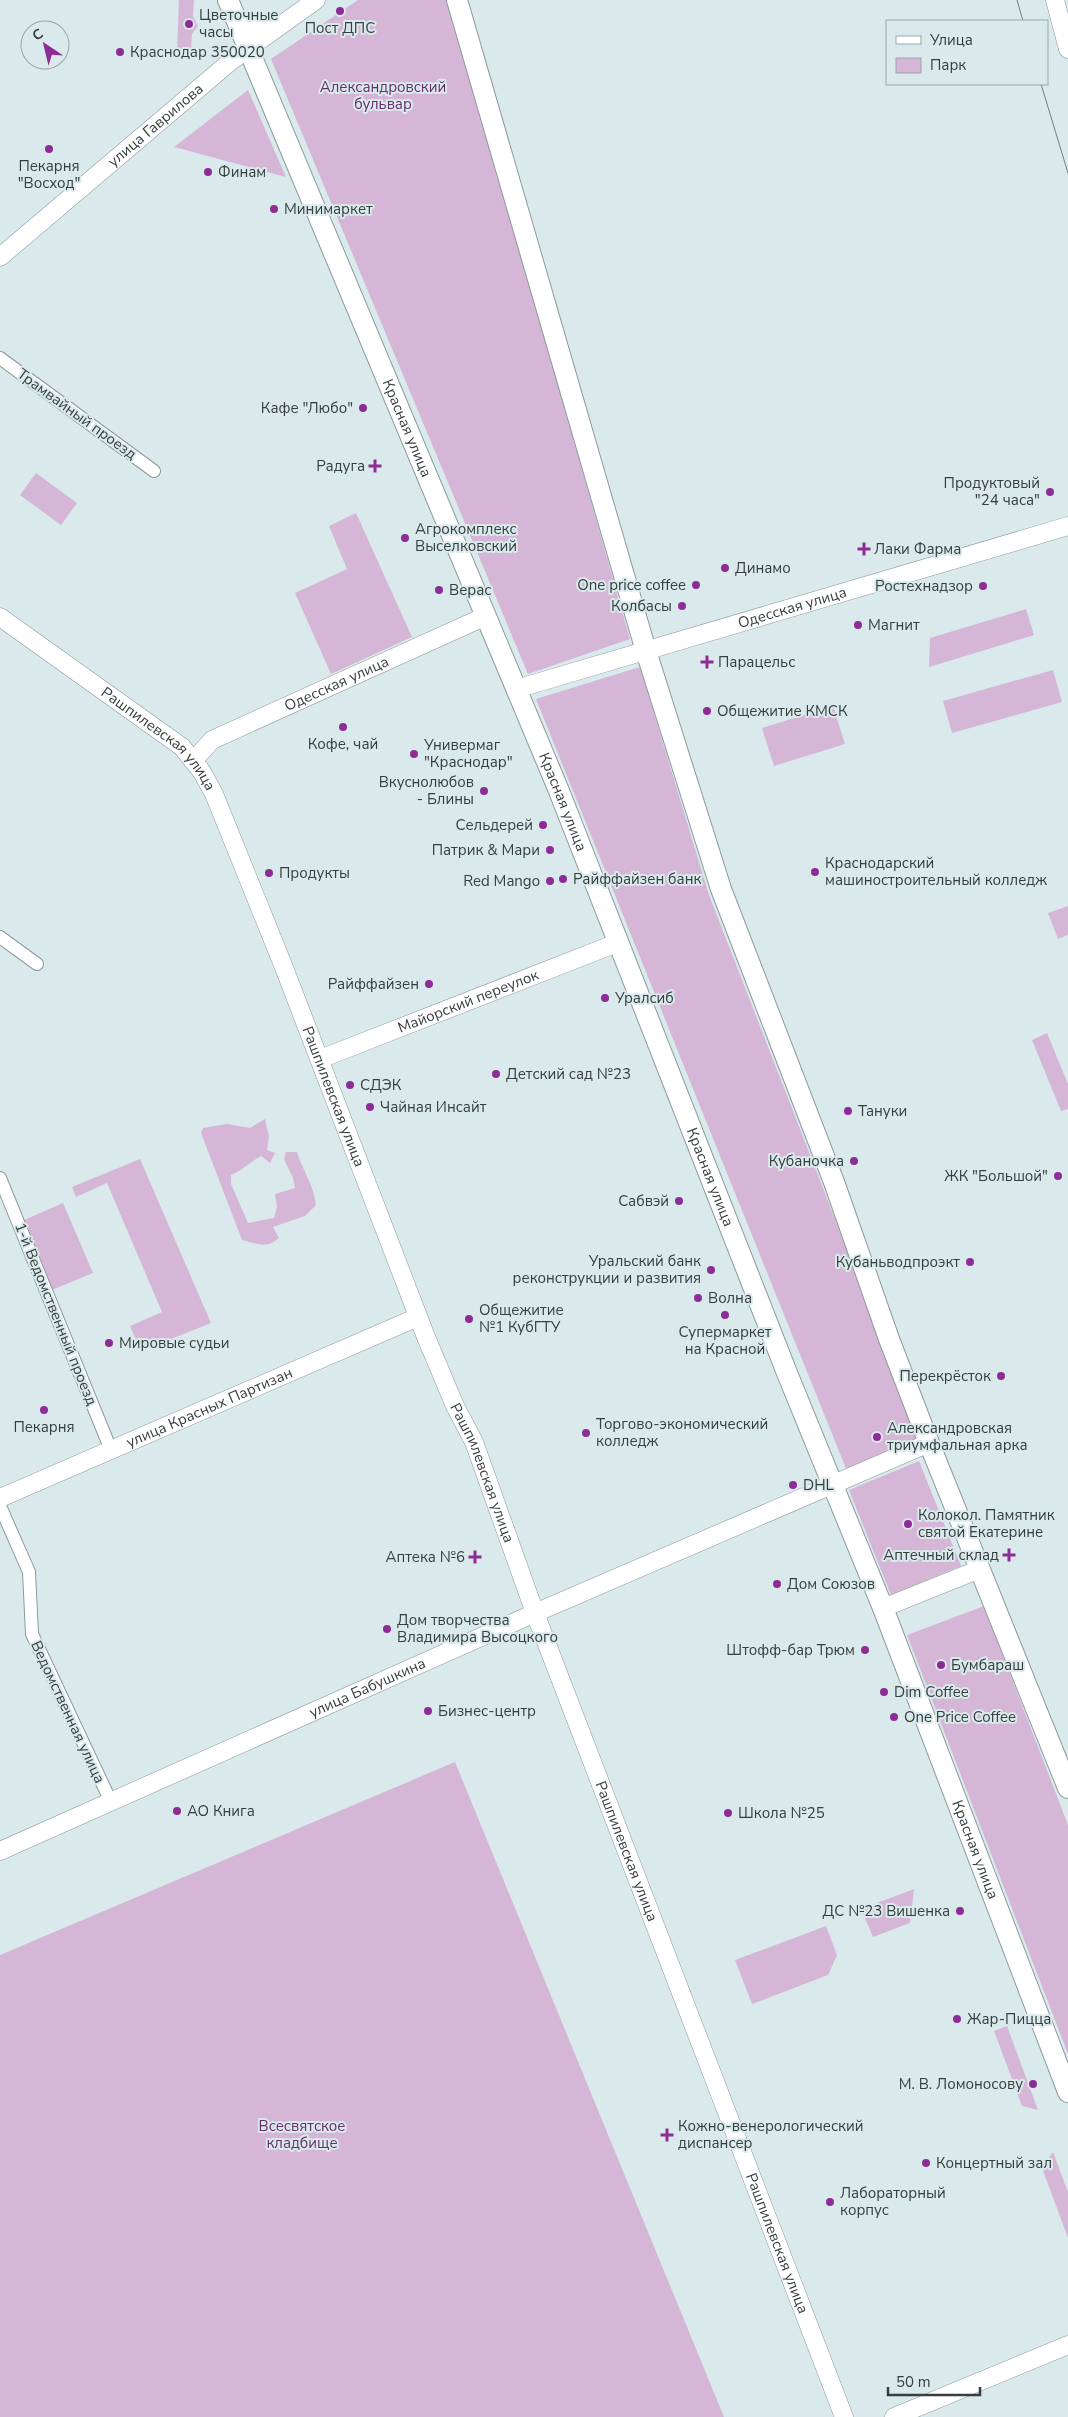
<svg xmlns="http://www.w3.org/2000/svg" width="1068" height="2417" font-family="'Nunito Sans',sans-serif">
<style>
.green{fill:#d5b6d6}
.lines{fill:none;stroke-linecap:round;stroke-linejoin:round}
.street-casing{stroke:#8b9a9c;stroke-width:14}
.secondary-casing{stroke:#8b9a9c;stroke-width:19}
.primary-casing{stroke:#8b9a9c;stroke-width:22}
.street{stroke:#fff;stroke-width:12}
.secondary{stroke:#fff;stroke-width:18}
.primary{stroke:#fff;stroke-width:20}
.tram{stroke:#737e7e;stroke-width:1}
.poi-dot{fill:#8d2c94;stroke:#daeaec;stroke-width:2}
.labels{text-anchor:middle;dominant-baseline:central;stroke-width:4;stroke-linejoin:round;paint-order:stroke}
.poi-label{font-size:15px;fill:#373e3e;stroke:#daeaec;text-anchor:start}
.park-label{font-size:15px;fill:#672e6b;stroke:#daeaec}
.street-label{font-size:15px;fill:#373e3e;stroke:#daeaec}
</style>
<rect width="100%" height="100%" fill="#daeaec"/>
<!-- green -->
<g class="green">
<path d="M179,0h15l-1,16 5,10 -6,8 -1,18h-14z"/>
<path d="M358,0h91l181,639 -102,35 -257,-615z"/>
<path d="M248,90l38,87 -112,-30z"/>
<path d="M36,473l41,30 -16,22 -41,-30z"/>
<path d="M356,513l56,124 -81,37 -36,-81 52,-24 -18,-43z"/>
<path d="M1026,609l8,26 -105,32 1,-29z"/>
<path d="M640,667l69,228 212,545 -74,31 -311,-772z"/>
<path d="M1053,670l9,32 -110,31 -9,-32z"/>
<path d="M833,706l12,38 -71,22 -12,-38z"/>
<path d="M1068,906v29l-10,4 -10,-26z"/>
<path d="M1047,1033l21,51v25l-7,2 -29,-71z"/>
<path d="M265,1119l4,17 -2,14 8,3 -5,10 -9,-7c-11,6 -19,15 -30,19v9l17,39 26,-5 3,-11 -2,-13 20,-6 -2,-10 -9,-19 2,-7h11c6,19 17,34 19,53l-11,11 -32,11 6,11c-12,11 -22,6 -37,2l-41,-107 2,-5 24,-4 23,4z"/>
<path d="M140,1159l71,164 -70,28 -11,-25 32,-14 -55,-129 -31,14 -4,-10z"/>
<path d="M63,1203l30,70 -41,17 -30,-69z"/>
<path d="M919,1461l42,105 -70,29 -42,-105z"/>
<path d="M984,1606l84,219v229l-161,-419z"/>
<path d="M455,1762l269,655h-724v-462z"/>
<path d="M914,1889l-4,34 -37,14 -12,-28z"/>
<path d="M826,1926l11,29 -9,20 -76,29 -17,-44z"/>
<path d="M1007,2026l31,84 -16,-4 -28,-75z"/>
<path d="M1053,2152l15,40v46l-26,-70z"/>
</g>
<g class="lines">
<defs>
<g id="street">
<path d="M0,358l154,113"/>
<path d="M0,937l37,27"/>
<path d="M0,1178l111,272"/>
<path d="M0,1506l29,66 3,62 79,168"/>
</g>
<g id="secondary">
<path d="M1055,0l13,49"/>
<path d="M237,19l11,8 32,-2"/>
<path id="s1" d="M0,257l231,-196 85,-61"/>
<path id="s2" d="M0,617l182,130 20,25 12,22 69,171 143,372 29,69 19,36 61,171 309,804"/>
<path id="s3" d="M516,689l552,-163"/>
<path id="s4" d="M193,761l19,-21 274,-124"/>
<path id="s5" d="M320,1059l297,-116"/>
<path id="s6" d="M0,1498l418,-181"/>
<path d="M883,1608l97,-39"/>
<path id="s7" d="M0,1851l535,-238 394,-170"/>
<path d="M894,2417l174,-72"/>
</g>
<g id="primary">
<path id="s8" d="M228,0l331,791 228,582 96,235 185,484"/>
<path d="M457,0l189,651 75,238 113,293 55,157 40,104 139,345"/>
</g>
</defs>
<!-- street casing -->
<use href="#street" class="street-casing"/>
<!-- secondary casing -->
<use href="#secondary" class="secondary-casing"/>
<!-- primary casing -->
<use href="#primary" class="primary-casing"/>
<!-- street -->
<use href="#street" class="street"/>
<!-- secondary -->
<use href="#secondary" class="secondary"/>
<!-- primary -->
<use href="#primary" class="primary"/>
<!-- tram -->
<g class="tram">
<path d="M1017,0l6,21"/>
<path d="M1041,84l27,89"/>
</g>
</g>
<!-- markers -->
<g class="poi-dot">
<circle cx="340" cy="11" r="5"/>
<circle cx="189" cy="24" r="5"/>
<circle cx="120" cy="52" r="5"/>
<circle cx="49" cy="149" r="5"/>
<circle cx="208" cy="172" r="5"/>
<circle cx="274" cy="209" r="5"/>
<circle cx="363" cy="408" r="5"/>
<path d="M372.5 458.5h5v5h5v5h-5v5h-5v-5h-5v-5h5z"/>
<circle cx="1050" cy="492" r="5"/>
<circle cx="405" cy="538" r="5"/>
<path d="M861.5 541.5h5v5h5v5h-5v5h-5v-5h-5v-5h5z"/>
<circle cx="725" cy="568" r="5"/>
<circle cx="696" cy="585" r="5"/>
<circle cx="983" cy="586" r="5"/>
<circle cx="439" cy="590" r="5"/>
<circle cx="682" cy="606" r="5"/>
<circle cx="858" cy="625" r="5"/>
<path d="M704.5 654.5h5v5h5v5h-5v5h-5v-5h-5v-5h5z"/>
<circle cx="707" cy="711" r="5"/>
<circle cx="343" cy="727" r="5"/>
<circle cx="414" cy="754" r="5"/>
<circle cx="484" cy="791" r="5"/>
<circle cx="543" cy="825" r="5"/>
<circle cx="550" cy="850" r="5"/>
<circle cx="815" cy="872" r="5"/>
<circle cx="269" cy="873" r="5"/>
<circle cx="563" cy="879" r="5"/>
<circle cx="550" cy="881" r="5"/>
<circle cx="429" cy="984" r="5"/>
<circle cx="605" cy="998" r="5"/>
<circle cx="496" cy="1074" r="5"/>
<circle cx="350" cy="1085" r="5"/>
<circle cx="370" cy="1107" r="5"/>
<circle cx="848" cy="1111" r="5"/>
<circle cx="854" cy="1161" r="5"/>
<circle cx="1058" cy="1176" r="5"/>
<circle cx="679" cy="1201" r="5"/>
<circle cx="970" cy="1262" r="5"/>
<circle cx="711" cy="1270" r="5"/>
<circle cx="698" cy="1298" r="5"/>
<circle cx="725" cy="1315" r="5"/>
<circle cx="469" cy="1319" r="5"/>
<circle cx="109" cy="1343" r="5"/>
<circle cx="1001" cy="1376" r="5"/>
<circle cx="44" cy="1410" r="5"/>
<circle cx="586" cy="1433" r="5"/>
<circle cx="877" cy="1437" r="5"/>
<circle cx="793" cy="1485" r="5"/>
<circle cx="908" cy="1524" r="5"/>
<path d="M1006.5 1547.5h5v5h5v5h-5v5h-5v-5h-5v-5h5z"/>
<path d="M472.5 1549.5h5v5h5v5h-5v5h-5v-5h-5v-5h5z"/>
<circle cx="777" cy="1584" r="5"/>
<circle cx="387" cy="1629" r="5"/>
<circle cx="865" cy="1650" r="5"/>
<circle cx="941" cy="1665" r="5"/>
<circle cx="884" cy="1692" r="5"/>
<circle cx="428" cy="1711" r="5"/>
<circle cx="894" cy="1717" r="5"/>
<circle cx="177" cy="1811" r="5"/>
<circle cx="728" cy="1813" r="5"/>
<circle cx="960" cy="1911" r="5"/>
<circle cx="957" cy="2019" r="5"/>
<circle cx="1033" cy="2084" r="5"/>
<path d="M664.5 2127.5h5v5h5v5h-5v5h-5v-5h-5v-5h5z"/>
<circle cx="926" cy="2163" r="5"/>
<circle cx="830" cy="2202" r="5"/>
</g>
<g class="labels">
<!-- poi labels -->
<g class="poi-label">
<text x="199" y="15">Цветочные<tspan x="199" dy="17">часы</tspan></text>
<text x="340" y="28" text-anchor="middle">Пост ДПС</text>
<text x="130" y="52">Краснодар 350020</text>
<text x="49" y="166" text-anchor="middle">Пекарня<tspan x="49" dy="17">"Восход"</tspan></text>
<text x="218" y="172">Финам</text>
<text x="284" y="209">Минимаркет</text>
<text x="353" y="408" text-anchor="end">Кафе "Любо"</text>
<text x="365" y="466" text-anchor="end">Радуга</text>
<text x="1040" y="483" text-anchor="end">Продуктовый<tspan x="1040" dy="17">"24 часа"</tspan></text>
<text x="415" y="529">Агрокомплекс<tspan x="415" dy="17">Выселковский</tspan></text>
<text x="874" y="549">Лаки Фарма</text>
<text x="735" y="568">Динамо</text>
<text x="686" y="585" text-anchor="end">One price coffee</text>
<text x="973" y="586" text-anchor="end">Ростехнадзор</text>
<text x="449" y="590">Верас</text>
<text x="672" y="606" text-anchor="end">Колбасы</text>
<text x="868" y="625">Магнит</text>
<text x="718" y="662">Парацельс</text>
<text x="717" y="711">Общежитие КМСК</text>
<text x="343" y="744" text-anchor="middle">Кофе, чай</text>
<text x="424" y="745">Универмаг<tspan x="424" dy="17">"Краснодар"</tspan></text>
<text x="474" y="782" text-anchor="end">Вкуснолюбов<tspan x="474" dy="17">- Блины</tspan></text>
<text x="533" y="825" text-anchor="end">Сельдерей</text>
<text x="540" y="850" text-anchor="end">Патрик &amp; Мари</text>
<text x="825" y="863">Краснодарский<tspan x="825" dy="17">машиностроительный колледж</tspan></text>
<text x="279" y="873">Продукты</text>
<text x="573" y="879">Райффайзен банк</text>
<text x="540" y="881" text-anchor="end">Red Mango</text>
<text x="419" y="984" text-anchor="end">Райффайзен</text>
<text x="615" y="998">Уралсиб</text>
<text x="506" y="1074">Детский сад №23</text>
<text x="360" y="1085">СДЭК</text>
<text x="380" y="1107">Чайная Инсайт</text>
<text x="858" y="1111">Тануки</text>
<text x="844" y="1161" text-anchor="end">Кубаночка</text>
<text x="1048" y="1176" text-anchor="end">ЖК "Большой"</text>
<text x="669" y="1201" text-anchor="end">Сабвэй</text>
<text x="701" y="1261" text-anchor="end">Уральский банк<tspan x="701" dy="17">реконструкции и развития</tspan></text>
<text x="960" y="1262" text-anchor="end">Кубаньводпроэкт</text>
<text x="708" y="1298">Волна</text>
<text x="479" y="1310">Общежитие<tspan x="479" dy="17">№1 КубГТУ</tspan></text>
<text x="725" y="1332" text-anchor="middle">Супермаркет<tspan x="725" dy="17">на Красной</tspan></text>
<text x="119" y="1343">Мировые судьи</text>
<text x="991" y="1376" text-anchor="end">Перекрёсток</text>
<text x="596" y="1424">Торгово-экономический<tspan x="596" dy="17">колледж</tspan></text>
<text x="44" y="1427" text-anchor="middle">Пекарня</text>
<text x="887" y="1428">Александровская<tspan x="887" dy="17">триумфальная арка</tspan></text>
<text x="803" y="1485">DHL</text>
<text x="918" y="1515">Колокол. Памятник<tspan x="918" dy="17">святой Екатерине</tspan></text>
<text x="999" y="1555" text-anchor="end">Аптечный склад</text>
<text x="465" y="1557" text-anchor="end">Аптека №6</text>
<text x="787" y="1584">Дом Союзов</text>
<text x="397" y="1620">Дом творчества<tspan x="397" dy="17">Владимира Высоцкого</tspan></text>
<text x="855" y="1650" text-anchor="end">Штофф-бар Трюм</text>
<text x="951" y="1665">Бумбараш</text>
<text x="894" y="1692">Dim Coffee</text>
<text x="438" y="1711">Бизнес-центр</text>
<text x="904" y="1717">One Price Coffee</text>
<text x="187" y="1811">АО Книга</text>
<text x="738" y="1813">Школа №25</text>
<text x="950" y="1911" text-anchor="end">ДС №23 Вишенка</text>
<text x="967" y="2019">Жар-Пицца</text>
<text x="1023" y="2084" text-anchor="end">М. В. Ломоносову</text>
<text x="678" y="2126">Кожно-венерологический<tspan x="678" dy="17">диспансер</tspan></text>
<text x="936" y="2163">Концертный зал</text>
<text x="840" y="2193">Лабораторный<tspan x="840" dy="17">корпус</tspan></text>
</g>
<!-- park labels -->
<g class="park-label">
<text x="383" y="87">Александровский<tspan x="383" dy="17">бульвар</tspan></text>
<text x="302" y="2126">Всесвятское<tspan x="302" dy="17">кладбище</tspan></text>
</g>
<!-- street labels -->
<g class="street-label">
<text stroke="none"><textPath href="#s1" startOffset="204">улица Гаврилова</textPath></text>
<text transform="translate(77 414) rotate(36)">Трамвайный проезд</text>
<text stroke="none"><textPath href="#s8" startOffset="464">Красная улица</textPath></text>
<text stroke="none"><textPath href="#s3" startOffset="288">Одесская улица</textPath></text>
<text stroke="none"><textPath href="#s4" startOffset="165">Одесская улица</textPath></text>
<text stroke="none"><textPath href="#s2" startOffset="201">Рашпилевская улица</textPath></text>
<text stroke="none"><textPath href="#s8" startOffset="869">Красная улица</textPath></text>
<text stroke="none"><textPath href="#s5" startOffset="159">Майорский переулок</textPath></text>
<text stroke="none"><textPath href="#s2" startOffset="606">Рашпилевская улица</textPath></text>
<text stroke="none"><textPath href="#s8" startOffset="1272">Красная улица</textPath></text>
<text transform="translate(56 1314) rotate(68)">1-й Ведомственный проезд</text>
<text stroke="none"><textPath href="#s6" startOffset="228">улица Красных Партизан</textPath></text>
<text stroke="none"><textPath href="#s2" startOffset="1011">Рашпилевская улица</textPath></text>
<text stroke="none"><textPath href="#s7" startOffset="402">улица Бабушкина</textPath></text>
<text transform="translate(68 1712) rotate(65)">Ведомственная улица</text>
<text stroke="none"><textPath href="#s8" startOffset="1995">Красная улица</textPath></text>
<text stroke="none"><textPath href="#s2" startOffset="1416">Рашпилевская улица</textPath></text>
<text stroke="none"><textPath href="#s2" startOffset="1836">Рашпилевская улица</textPath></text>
</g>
</g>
<!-- legend -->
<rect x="886" y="20" width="162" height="65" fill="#daeaec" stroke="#99a5a6"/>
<rect x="896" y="36" width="25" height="8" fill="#ffffff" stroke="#99a5a6"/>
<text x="930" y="45" font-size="15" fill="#373e3e">Улица</text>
<rect x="896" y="58" width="25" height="15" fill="#d5b6d6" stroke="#99a5a6"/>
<text x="930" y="70" font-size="15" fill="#373e3e">Парк</text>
<!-- north arrow -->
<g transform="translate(45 45) rotate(325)"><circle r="24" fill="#daeaec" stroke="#99a5a6"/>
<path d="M0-4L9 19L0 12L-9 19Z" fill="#8d2c94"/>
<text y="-8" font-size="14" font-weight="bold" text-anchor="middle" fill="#373e3e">С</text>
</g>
<!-- scale -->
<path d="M888 2387v8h92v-8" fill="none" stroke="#373e3e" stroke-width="2.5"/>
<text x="896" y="2387" font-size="15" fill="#373e3e" stroke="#daeaec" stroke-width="4" paint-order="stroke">50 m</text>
</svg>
